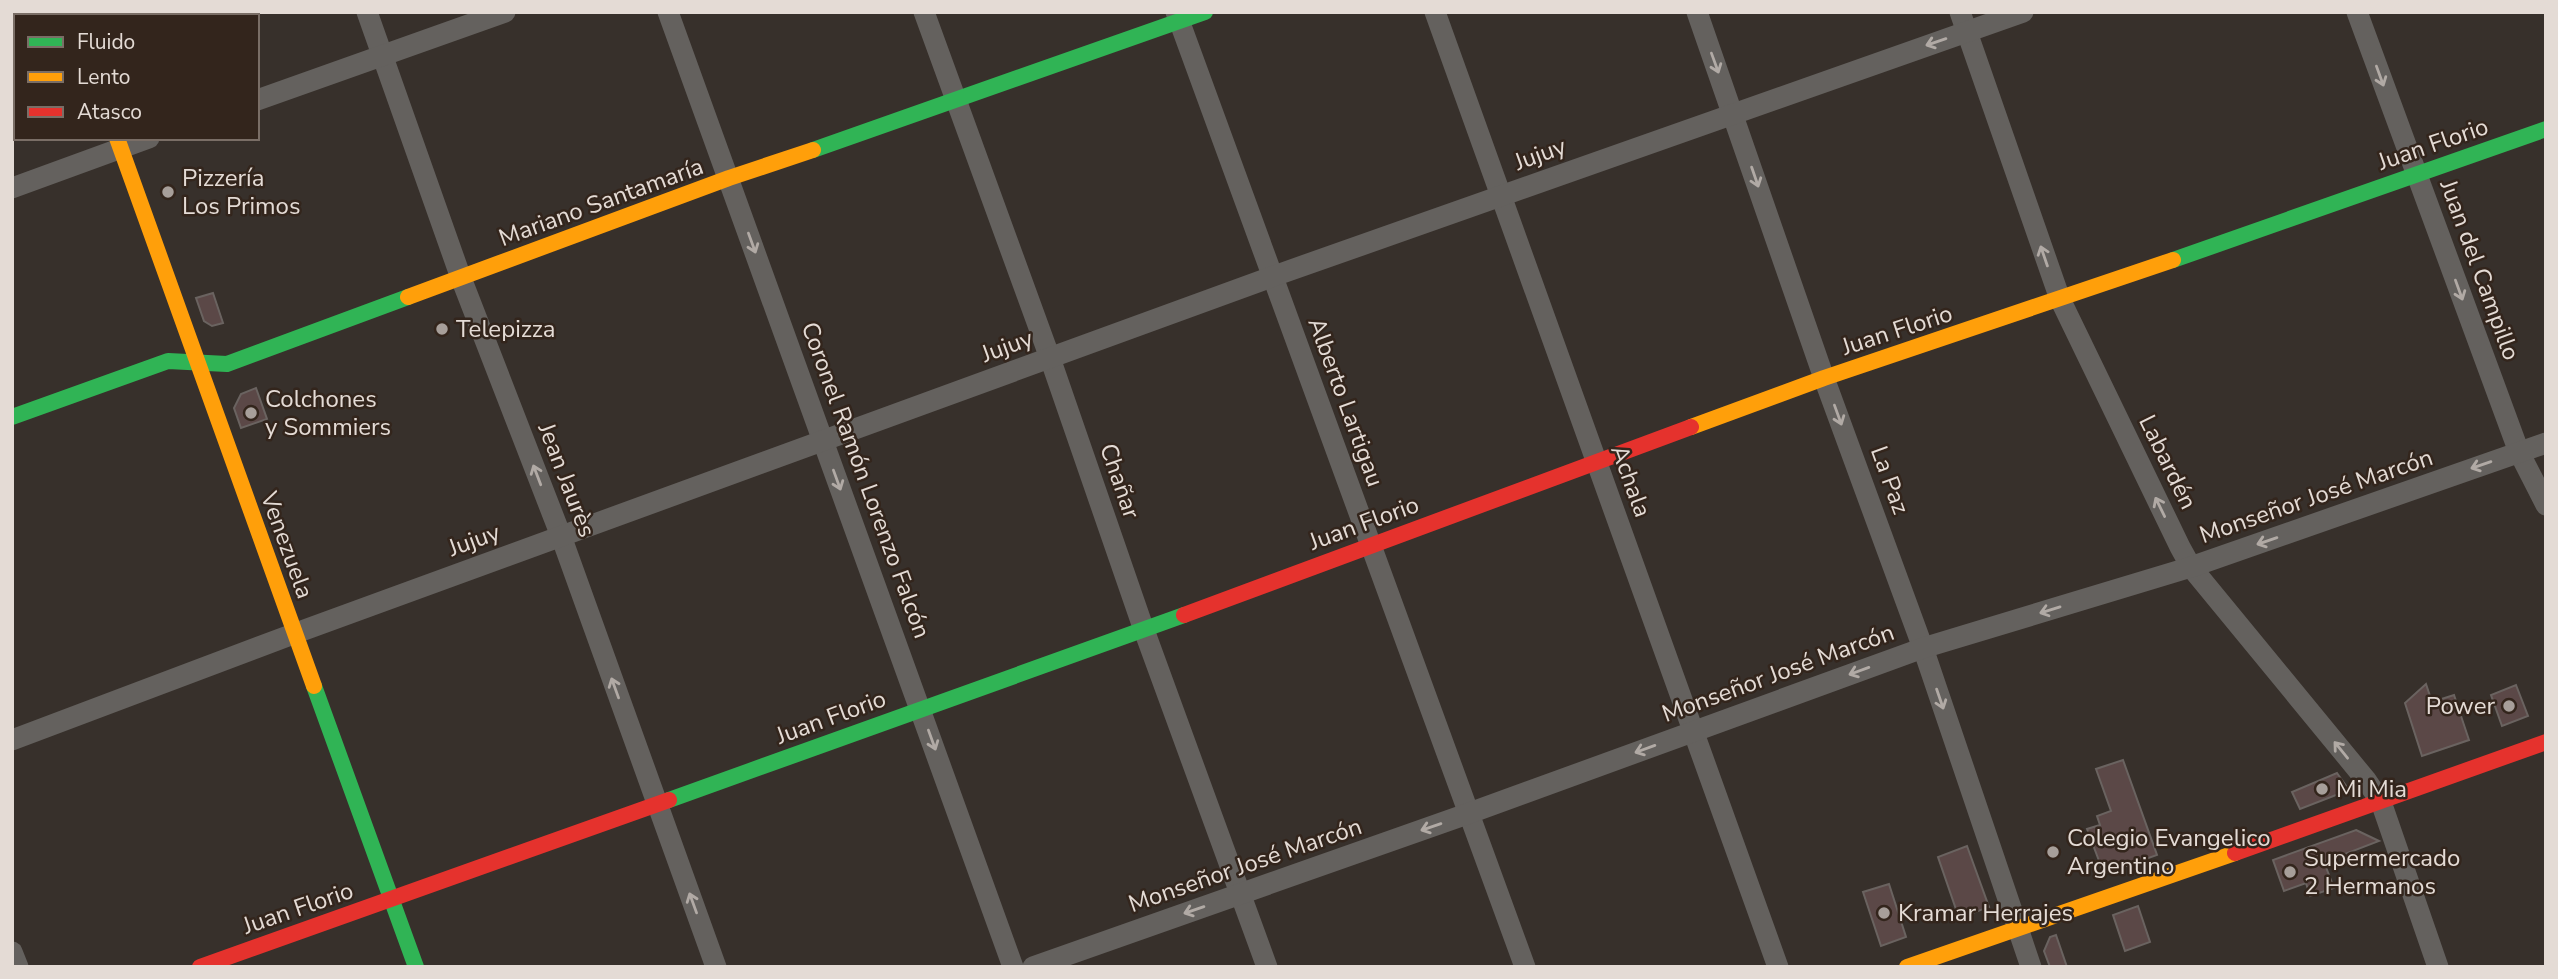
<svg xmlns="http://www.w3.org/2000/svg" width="2558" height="979" font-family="'Nunito Sans',sans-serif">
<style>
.building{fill:#5b4847;stroke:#6a6360;stroke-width:2}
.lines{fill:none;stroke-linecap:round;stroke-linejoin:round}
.street{stroke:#64615e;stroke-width:21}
.fast{stroke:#30b455;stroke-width:16}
.slow{stroke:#ff9f0a;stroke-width:16}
.jam{stroke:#e5322d;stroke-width:16}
.oneway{stroke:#b1aaa5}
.poi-dot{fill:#a79f9a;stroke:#33251c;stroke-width:2.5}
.labels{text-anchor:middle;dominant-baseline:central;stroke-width:5;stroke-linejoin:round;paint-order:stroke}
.street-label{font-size:24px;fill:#e4dbd5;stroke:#33251c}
.poi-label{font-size:24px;fill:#e4dbd5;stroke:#33251c;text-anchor:start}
</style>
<rect width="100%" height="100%" fill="#37302b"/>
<!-- building -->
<g class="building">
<path d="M213,293l10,30 -11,3 -8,-5 -8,-23z"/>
<path d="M256,388l11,31 -26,9 -7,-20 7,-14z"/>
<path d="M2426,684l6,18 22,-7 15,45 -47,16 -17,-53z"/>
<path d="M2516,685l12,31 -26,10 -11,-31z"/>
<path d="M2123,760l34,95 -53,19 -17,-45 13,-4 -3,-9 14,-5 -15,-42z"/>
<path d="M2337,773l12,17 -49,19 -8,-17z"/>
<path d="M2356,830l23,11 -55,21 10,26 -24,8 -4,-13 -22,8 -11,-31z"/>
<path d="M1967,846l22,61 -30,11 -21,-61z"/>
<path d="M1889,884l17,53 -25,9 -18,-54z"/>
<path d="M2138,906l12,36 -25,9 -12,-36z"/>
<path d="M2056,935l11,32h-17l-6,-16 6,-14z"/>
</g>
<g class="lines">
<!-- street -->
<g class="street">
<path d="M367,12l94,266 100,258 155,431"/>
<path d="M668,12l345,955"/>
<path d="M924,12l126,346 94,272 123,337"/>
<path d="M1176,12l349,955"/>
<path d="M1435,12l343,955"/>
<path d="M1697,12l127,366 99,270 108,319"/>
<path d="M1960,12l100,287 120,248 11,20 175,213 15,22 57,165"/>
<path d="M2357,12l162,440 27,53"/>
<path d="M257,100l248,-88"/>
<path d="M12,188l137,-50"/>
<path d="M12,740l284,-107 978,-357 749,-264"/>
<path d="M12,952l6,15"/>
<path d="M1033,967l434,-153 456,-166 268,-81 355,-124"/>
</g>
<!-- fast -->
<g class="fast">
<path d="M813,150l392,-138"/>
<path d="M2173,260l373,-131"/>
<path d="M12,417l156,-56 59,3 181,-67"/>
<path d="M314,686l102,281"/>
<path d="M669,800l515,-185"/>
</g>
<!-- slow -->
<g class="slow">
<path d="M70,12l1,4"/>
<path d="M117,138l197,548"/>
<path d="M408,297l321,-119 84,-28"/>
<path d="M1691,427l133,-49 349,-118"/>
<path d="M1907,967l328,-114"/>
</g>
<!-- jam -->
<g class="jam">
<path d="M1184,615l507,-188"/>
<path d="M2235,853l311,-111"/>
<path d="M200,967l469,-167"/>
</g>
</g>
<!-- one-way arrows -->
<defs><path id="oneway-shaft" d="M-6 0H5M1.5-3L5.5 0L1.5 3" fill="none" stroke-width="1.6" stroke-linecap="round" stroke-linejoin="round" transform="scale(1.75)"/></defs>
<g class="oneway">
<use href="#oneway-shaft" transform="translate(1936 42) rotate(161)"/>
<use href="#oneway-shaft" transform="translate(1715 63) rotate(70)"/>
<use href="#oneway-shaft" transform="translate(2380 76) rotate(70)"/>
<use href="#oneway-shaft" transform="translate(1755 177) rotate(71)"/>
<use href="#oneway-shaft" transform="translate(752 243) rotate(70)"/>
<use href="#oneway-shaft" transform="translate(2044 256) rotate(-109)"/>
<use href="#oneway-shaft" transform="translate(2459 290) rotate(70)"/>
<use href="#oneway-shaft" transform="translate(1838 415) rotate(70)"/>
<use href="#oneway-shaft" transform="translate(2481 465) rotate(161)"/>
<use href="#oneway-shaft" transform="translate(537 475) rotate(-111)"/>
<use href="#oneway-shaft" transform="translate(837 480) rotate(70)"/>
<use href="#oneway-shaft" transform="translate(2160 507) rotate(-116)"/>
<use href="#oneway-shaft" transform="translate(2267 541) rotate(161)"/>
<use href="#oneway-shaft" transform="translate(2050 610) rotate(163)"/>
<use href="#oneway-shaft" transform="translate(1859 671) rotate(160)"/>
<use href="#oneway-shaft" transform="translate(615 688) rotate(-110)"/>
<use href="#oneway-shaft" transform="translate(1940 699) rotate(71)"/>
<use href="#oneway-shaft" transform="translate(932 740) rotate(70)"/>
<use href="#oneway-shaft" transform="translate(1645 749) rotate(160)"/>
<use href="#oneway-shaft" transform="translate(2341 750) rotate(-129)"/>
<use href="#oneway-shaft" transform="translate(1431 827) rotate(161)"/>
<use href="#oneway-shaft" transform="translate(693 903) rotate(-110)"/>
<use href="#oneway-shaft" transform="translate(1194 910) rotate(161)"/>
</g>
<!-- markers -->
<g class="poi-dot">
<circle cx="168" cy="192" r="7"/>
<circle cx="442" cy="329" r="7"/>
<circle cx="251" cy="413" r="7"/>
<circle cx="2509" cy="706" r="7"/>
<circle cx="2322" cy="789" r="7"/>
<circle cx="2053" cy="852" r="7"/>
<circle cx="2290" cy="872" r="7"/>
<circle cx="1884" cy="913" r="7"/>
</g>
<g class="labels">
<!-- street labels -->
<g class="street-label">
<text transform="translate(2433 144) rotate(-19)">Juan Florio</text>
<text transform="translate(1540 154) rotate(-20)">Jujuy</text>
<text transform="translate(601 202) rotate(-20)">Mariano Santamaría</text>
<text transform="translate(2480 270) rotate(70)">Juan del Campillo</text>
<text transform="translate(1897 330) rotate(-18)">Juan Florio</text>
<text transform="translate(1007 346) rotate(-20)">Jujuy</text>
<text transform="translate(1346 402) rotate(70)">Alberto Lartigau</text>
<text transform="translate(2168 462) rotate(64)">Labardén</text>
<text transform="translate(567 480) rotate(69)">Jean Jaurès</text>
<text transform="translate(866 480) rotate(70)">Coronel Ramón Lorenzo Falcón</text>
<text transform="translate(1890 480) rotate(70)">La Paz</text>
<text transform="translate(1120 481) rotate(71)">Chañar</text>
<text transform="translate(1631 481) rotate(70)">Achala</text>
<text transform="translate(2316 496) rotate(-19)">Monseñor José Marcón</text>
<text transform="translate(1364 523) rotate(-20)">Juan Florio</text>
<text transform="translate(474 540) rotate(-20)">Jujuy</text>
<text transform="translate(287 545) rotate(70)">Venezuela</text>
<text transform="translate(1778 673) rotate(-20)">Monseñor José Marcón</text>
<text transform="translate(831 717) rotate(-20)">Juan Florio</text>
<text transform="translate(1245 865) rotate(-19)">Monseñor José Marcón</text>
<text transform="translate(298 908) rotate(-19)">Juan Florio</text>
</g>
<!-- poi labels -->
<g class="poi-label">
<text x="182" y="178">Pizzería<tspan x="182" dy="28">Los Primos</tspan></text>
<text x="456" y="329">Telepizza</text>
<text x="265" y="399">Colchones<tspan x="265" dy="28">y Sommiers</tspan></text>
<text x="2495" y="706" text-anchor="end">Power</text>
<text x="2336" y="789">Mi Mia</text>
<text x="2067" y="838">Colegio Evangelico<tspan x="2067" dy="28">Argentino</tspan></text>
<text x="2304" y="858">Supermercado<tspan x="2304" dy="28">2 Hermanos</tspan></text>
<text x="1898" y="913">Kramar Herrajes</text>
</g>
</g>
<!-- border -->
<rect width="2558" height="979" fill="none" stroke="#e4dbd5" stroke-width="28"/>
<!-- legend -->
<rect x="14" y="14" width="245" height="126" fill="#33251c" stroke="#7a6e66" stroke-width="2"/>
<rect x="28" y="37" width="35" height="10" fill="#30b455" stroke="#7a6e66" stroke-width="2"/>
<text x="77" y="49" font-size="21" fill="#e4dbd5">Fluido</text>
<rect x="28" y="72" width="35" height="10" fill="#ff9f0a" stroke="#7a6e66" stroke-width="2"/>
<text x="77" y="84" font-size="21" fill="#e4dbd5">Lento</text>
<rect x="28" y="107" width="35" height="10" fill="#e5322d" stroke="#7a6e66" stroke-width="2"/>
<text x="77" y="119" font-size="21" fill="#e4dbd5">Atasco</text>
</svg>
